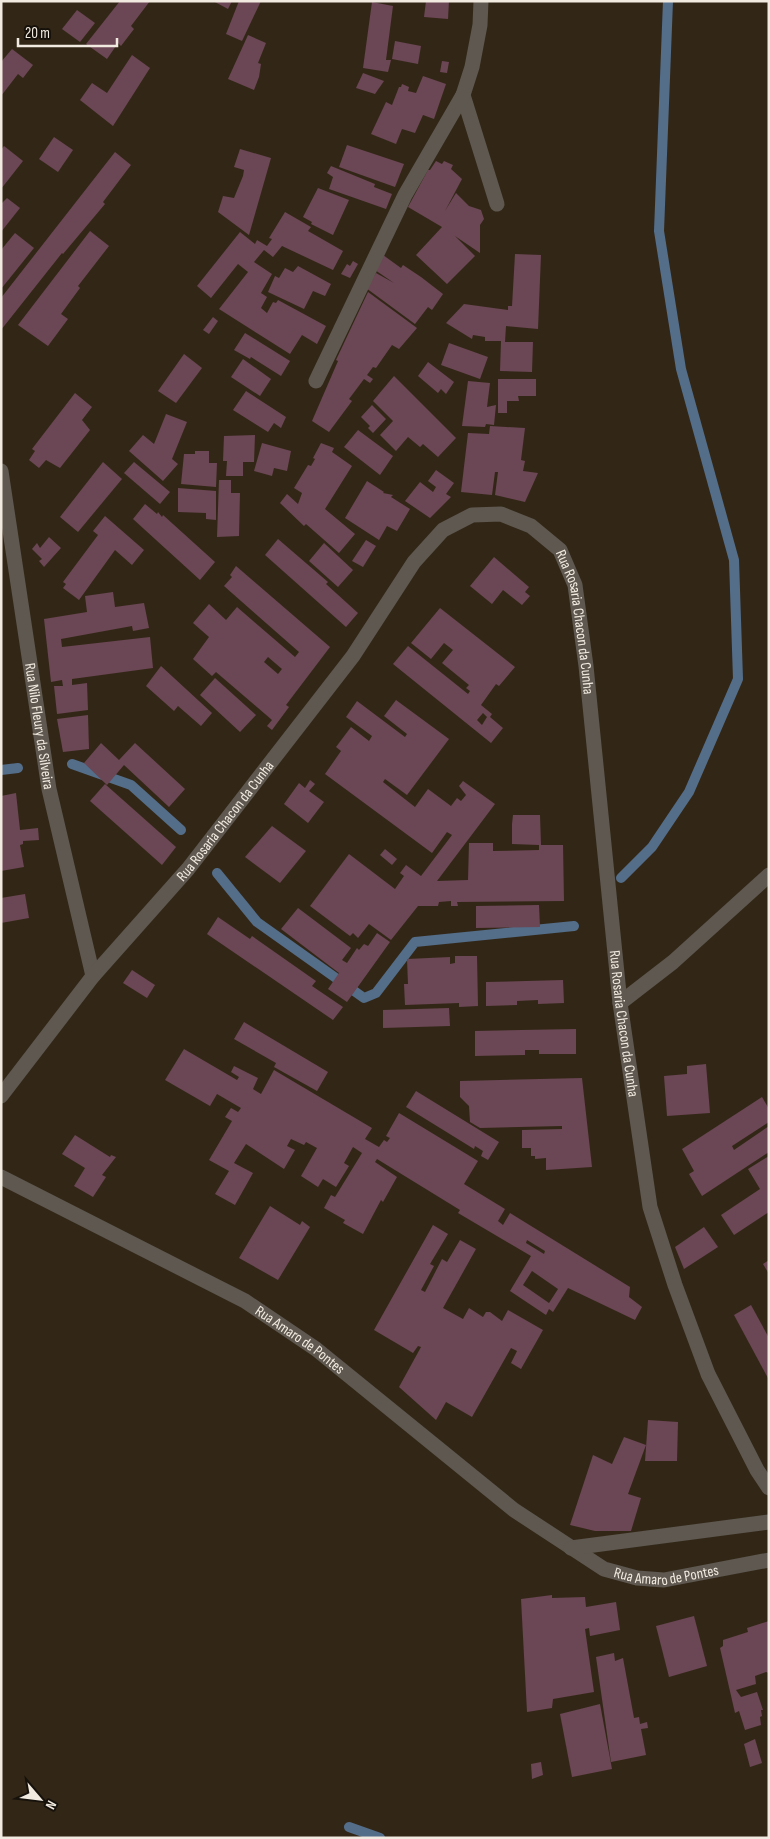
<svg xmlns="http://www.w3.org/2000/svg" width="770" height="1839" font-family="'Sofia Sans Condensed',sans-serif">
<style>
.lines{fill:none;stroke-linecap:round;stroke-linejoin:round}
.stream{stroke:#546d89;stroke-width:10}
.building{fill:#6b4654;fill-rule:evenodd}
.street{stroke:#5e5850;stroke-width:15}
.labels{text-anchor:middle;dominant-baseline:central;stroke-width:4;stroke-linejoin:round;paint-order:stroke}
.street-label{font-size:15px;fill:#f1eae0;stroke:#16110a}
</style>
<rect width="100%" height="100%" fill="#322717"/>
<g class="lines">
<!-- stream -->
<g class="stream">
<path d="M72,764l59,21 50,45"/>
<path d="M1,770l17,-2"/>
<path d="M217,873l40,49 107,76 12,-5 39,-51 159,-16"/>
<path d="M621,878l31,-31 37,-55 49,-113 -4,-119 -53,-191 -22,-138 9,-230"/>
<path d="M349,1827l31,11"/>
</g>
</g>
<!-- building -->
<g class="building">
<path d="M120,1h30l-19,25 3,3 -13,17 -3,-3 -11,16 -21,-15z"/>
<path d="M213,1h19l-4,8z"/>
<path d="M239,1h22l-19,40 -16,-7z"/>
<path d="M426,1h23l-1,18 -24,-2z"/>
<path d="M372,2l21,4 -7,54h5l-3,12 -25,-4z"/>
<path d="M77,10l18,13 -15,19 -18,-13z"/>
<path d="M248,35l18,8 -8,20 3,1 -2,13 -5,13 -26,-11z"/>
<path d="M395,41l26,5 -3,18 -26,-5z"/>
<path d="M12,49l21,16 -10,13 -5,-4 -17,22v-34z"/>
<path d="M132,55l18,13 -37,58 -33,-26 12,-17 15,10z"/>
<path d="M442,61l7,1 -2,11 -7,-1z"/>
<path d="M363,73l21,8 -9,13 -19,-6z"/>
<path d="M423,76l23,8 -12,35 -11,-4 -8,18 -13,-4 -6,15 -25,-10 15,-32 6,3 7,-18h2l1,-3 7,3 -1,4 8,2z"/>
<path d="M54,137l19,13 -15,22 -19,-13z"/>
<path d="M347,145l57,19 -9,23 -56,-20z"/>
<path d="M4,146l19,15 -22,28v-39z"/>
<path d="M240,149l31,9 -22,77 -31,-23 5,-16 11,2 9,-22 1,-6 -10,-3z"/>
<path d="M115,152l16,13 -28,37 2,2 -42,50 -1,-1 -61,77v-32z"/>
<path d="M436,161l6,3 2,-3 9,4 -2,4 11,10 -17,32 11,-18 13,13 12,4 3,9 -4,6v28l-25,-17 20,20 -28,28 -31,-29 26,-28 -34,-20 20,-37h2z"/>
<path d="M331,166l44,18 -1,3 18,7 -6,15 -57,-20 4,-12 -6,-4z"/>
<path d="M318,188l31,12 -16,35 -22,-11 1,-2 -9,-5z"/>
<path d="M7,198l13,10 -19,24v-28z"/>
<path d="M285,212l26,15 -3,4 35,20 -10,19 -51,-24 -9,11 -9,-7 -10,12 18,12 -11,19 6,4 -6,11 6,5 6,-11 3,1 2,-3 48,26 -9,18 -15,-9 -12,19 -71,-45 29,-37 -10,-8 -27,34 -14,-12 43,-54 15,12 2,-4 10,6 5,-7 -3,-1z"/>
<path d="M90,231l19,15 -31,40 2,2 -19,26 7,5 -20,27 -30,-21z"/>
<path d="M15,233l19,15 -33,41v-39z"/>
<path d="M515,254l26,1 -3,74 -32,-3 -1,16h28l-1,30 -32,-1 1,-30h-16v-4l-12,-2 -1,4 -26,-16 18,-19 44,6v-4h4z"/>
<path d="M383,255l18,13 2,-3 18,12 22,17 -11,16 -4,-3 -13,17 -49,-36 10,-15 18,10 -19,-13z"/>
<path d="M353,261l5,3 -8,14 -9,-4 6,-10 3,2z"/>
<path d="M298,266l33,18 -6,12 -12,-5 -9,18 -36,-17 7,-16 4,2 6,-10 8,4z"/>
<path d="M368,292l49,36 -18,21 -7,-4 -16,23 -3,-1 -6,8 6,4 -3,4 -6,-4 -15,20 3,2 -23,31 -17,-11 26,-60 -2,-1z"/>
<path d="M213,317l5,4 -9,13 -6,-4z"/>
<path d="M245,333l45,28 -9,15 -30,-19 -1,2 -16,-9z"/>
<path d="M449,343l39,14 -8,22 -39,-14z"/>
<path d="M184,354l18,14 -26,35 -18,-12z"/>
<path d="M243,359l28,20 -11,17 -29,-19z"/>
<path d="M428,362l26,20 -8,12 -5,-5 -3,4 -20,-17z"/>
<path d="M394,376l62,62 -18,19 -15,-13 -3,3 -12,-10 -12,14 -16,-16 13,-14 -20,-20z"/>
<path d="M498,379h38v17h-18l1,5h-12v12h-9z"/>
<path d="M468,381l22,2 -3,24 9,-2 -2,20 -8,-1 -1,3 -23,-1z"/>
<path d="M246,391l40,26 -5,11 -7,-5 -6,9 -35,-22z"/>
<path d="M75,393l17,14 -10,13 8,10 -30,38 -14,-8 -7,8 -10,-8 6,-9 -3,-2z"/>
<path d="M372,405l14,14 -13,14 -5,-5 2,-2 -9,-9z"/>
<path d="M166,414l21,8 -15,37 6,5 -15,17 -34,-30 14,-16 11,9z"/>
<path d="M490,426l35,2 -4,32 4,1 -2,10 15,2 -13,29 -30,-7 3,-23h-3l-3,23 -31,-3 7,-59 21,1z"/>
<path d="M358,430l35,26 -13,19 -36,-28z"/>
<path d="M255,435l-1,27h-11v14h-17l1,-15h-4l1,-25z"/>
<path d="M262,443l29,8 -4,20 -13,-3 -2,8 -18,-5z"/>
<path d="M321,443l13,5 -2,4 20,14 -27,43 30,25 -16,19 -33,-29 -2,2 -24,-23 7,-9 11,10 4,-11 -8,-5 14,-23 3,1 4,-7 -2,-1z"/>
<path d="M195,451h14v12h8l-1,24 -35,-3 3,-30h11z"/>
<path d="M103,462l19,17 -44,53 -18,-15z"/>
<path d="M134,462l36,30 -10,12 -36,-31z"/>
<path d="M436,470l18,13 -8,11 5,3 -21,21 -25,-17 15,-19 13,10 3,-5 -8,-6z"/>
<path d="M219,480h12v13h9l-1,43 -22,1z"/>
<path d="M367,481l17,11 -1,1 10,2 -2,2 19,12 -13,22 -10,-5 -8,14 -34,-22z"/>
<path d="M178,488l38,3v29l-10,-1v-6l-28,-1z"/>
<path d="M145,504l12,10 1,-2 4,5 1,-2 52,47 -15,18 -67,-61z"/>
<path d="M105,516l39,34 -12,15 -17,-15 -36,50 -16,-12 3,-4 -3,-2 35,-47 -5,-4z"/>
<path d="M49,537l12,11 -17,19 -5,-6 3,-2 -10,-10 5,-6 3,5z"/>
<path d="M278,539l50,43 -2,2 32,29 -12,14 -81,-72z"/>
<path d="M366,540l10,6 -13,21 -11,-6z"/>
<path d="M324,543l29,27 -15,17 -29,-26z"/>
<path d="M494,557l35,30 -4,5 5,4 -8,9 -19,-15 -11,14 -22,-18z"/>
<path d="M236,566l94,81 -44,58 3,2 -17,23 -5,-4 5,-6 -56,-48 -4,4 -19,-17 16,-22 -16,-14 16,-19 17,16 11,-13 58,50 4,-5 -75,-66 8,-9 -2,-2zM268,657l14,12 -4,5 -14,-12z"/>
<path d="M113,592l2,15 29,-4 5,25 -16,3 -1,-5 -71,13 1,8 88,-10 3,31 -81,11v6l15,-2 1,27 -31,4 -3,-28h9l-1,-6 -11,2 -7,-63 43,-7 -2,-16z"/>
<path d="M440,608l75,59 -16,19 -3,-2 -15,21 11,9 -2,3 13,11 -12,15 -98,-79 15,-18 60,48 2,-3 -4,-3 3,-3 -27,-22 11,-13 -9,-7 -13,16 -20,-16zM483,713l4,4 -5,8 -5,-5z"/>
<path d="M161,666l51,47 -11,13 -23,-20 -4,5 -28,-25z"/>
<path d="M215,678l41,37 -16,17 -40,-37z"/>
<path d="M396,700l53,39 -42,56 -22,-16 -2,3 32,25 13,-18 23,17 6,-8 4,3 5,-6 -7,-9 4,-5 32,23 -58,77 31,-1 1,-37h24v8l46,-1v-5l-27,-1v-20l1,-9h27l1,30h22l1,56 -107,1 1,4h-7v-5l-12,1 -1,4h-20l-27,34 -22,-16 -11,14 -5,-5 -3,3 -40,-30 39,-52 46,35 9,-13 -4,-3 6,-8 15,11 31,-41 -5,-3 -15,21 -107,-79 16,-23 -5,-4 15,-20 18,14 3,-5 -26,-19 11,-16 48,36 2,-3 -23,-18z"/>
<path d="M88,715l1,34 -26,3 -6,-33z"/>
<path d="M101,743l18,17 16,-17 50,46 -16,18 -45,-42 -17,20 -23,-22z"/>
<path d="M310,780l5,4 -6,7 15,11 -16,21 -24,-19 15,-21 6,5z"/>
<path d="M105,784l71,63 -14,18 -72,-64z"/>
<path d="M16,793l4,37 18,-2 1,12 -16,1v3l-3,1 4,22 -23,4v-75z"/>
<path d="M272,826l34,25 -26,32 -35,-26z"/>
<path d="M385,849l12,10 -5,6 -12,-10z"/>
<path d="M25,894l4,24 -28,5v-25z"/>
<path d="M539,905l1,22 -64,1v-22z"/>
<path d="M298,908l53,40 -9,12 5,3 10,-15 2,2 5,-6 4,2 9,-13 13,9 -43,60 -19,-13 11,-16 -58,-44z"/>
<path d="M218,917l32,22 2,-3 64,45 -4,5 31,21 -10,13 -126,-86z"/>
<path d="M455,956h22l1,50 -19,1v-4l-54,2 -1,-21h4l-1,-25 43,-2v7l5,-1z"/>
<path d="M132,970l23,15 -8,13 -24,-15z"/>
<path d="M563,980l1,23 -26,1v-4l-21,1v4l-31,1v-24z"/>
<path d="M449,1008l1,18 -67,2v-18z"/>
<path d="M244,1022l84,50 -11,19 -43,-24 2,-4 -42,-24z"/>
<path d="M576,1029v25h-37v-4h-14v5l-50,1v-25z"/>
<path d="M184,1049l53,31 2,-3 -8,-5 3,-6 24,12 -5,11 8,5 13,-24 98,58 -7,11 14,8 5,-7 3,2 3,-4 -4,-2 13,-23 79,48 -14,23 41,25 -7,12 5,4 7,-12 120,74 -1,10 13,10 -7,13 -67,-32 -15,24 -4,-3 -3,6 -36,-24 21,-35 -73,-43 2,-3 -83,-51 -2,3 22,15 -14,25 -2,-2 -18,34 -20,-11 2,-3 -21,-12 7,-13 4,2 27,-44 -9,-6 -9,16 5,3 -13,21 -13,-8 -5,8 -17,-11 16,-28 -11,-6 -2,3 -13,-6 -4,7 8,4 -11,19 -38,-25 -12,19 19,10 -18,32 -20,-11 14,-23 -20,-11 23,-39 -7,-4 6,-9 7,4 3,-4 -24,-14 -7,12 -45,-26zM527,1240l18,11 -1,3 -18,-11zM532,1271l26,18 -9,14 -26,-18z"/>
<path d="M706,1064l4,49 -43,3 -3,-40 23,-2v-8z"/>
<path d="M582,1078l10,89 -46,3v-12l-11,1v-3h-4v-8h-9v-18l40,-1v-3l-82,2 -10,-6 -1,-16 -9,-9v-16z"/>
<path d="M416,1091l83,51 -11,18 -7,-4 2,-5 -8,-5 -1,3 -68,-42z"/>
<path d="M762,1097l7,12v13l-37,24 2,4 35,-24v26l-67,44 -13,-22 5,-3 -12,-22z"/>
<path d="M75,1135l35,22 1,-2 5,2 -14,18 4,2 -13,20 -19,-11 11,-18 -23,-14z"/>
<path d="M769,1156v56l-35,23 -13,-20 39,-26 -12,-20z"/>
<path d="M270,1206l30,19 2,-4 8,6 -32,53 -39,-22z"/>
<path d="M433,1225l15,9 -18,30 4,2 -13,24 4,2 17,-33 5,3 13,-22 16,9 -33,59 20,11 6,-11 14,9 3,-5h4l12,9 6,-11 35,20 -22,39 -10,-6 6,-12 -6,-3 -39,69 -26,-15 -10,18 -37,-33 22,-40 -3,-1 -5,7 -39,-23z"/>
<path d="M704,1227l14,20 -34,22 -9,-22z"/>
<path d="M769,1260v14l-6,-10z"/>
<path d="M751,1305l18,33v42l-35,-65z"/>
<path d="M648,1420l30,2 -1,39h-32z"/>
<path d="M624,1437l22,8 -18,49 13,4 -10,33h-36l-25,-6 23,-70 19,9z"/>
<path d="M552,1595v3l33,-1 1,10 30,-5 4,28 -30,6 -1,-8 -4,1 9,63 -41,7 -1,9 -25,4 -6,-113z"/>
<path d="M694,1616l13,50 -38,11 -13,-51z"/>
<path d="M769,1621v52l-3,-1 -11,4 1,8 -20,6 5,7 16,-5 6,18h-2l1,6 -2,1 1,8 -16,5 -6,-19 -4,2 -15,-65 3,-2v-6l25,-8 -1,-4z"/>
<path d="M614,1653l1,8 8,-3 11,60 5,-1 1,7 7,-2 1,6 -7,1 5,26 -35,7 -15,-105z"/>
<path d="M600,1704l12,65 -40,8 -12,-63z"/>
<path d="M755,1739l7,24 -12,4 -6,-23z"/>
<path d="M541,1762l2,13 -11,4 -1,-15z"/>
</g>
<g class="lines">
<!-- street -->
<g class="street">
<path d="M463,95l34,109"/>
<path d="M316,381l89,-186 58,-100 9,-28 8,-42 1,-24"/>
<path id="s1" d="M1,471l48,318 44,187"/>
<path d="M620,1003l53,-41 96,-87"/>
<path id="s2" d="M1,1096l92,-120 95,-107 165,-213 61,-94 29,-32 29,-15 29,-1 30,12 29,24 15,35 11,81 34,337 30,204 25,78 33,89 49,96 12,18"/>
<path id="s3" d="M1,1177l244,124 71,48 198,161 90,59 33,9 27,2 105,-20"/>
<path d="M571,1548l198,-26"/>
</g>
</g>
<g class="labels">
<!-- street labels -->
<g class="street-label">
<text stroke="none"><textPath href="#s2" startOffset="925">Rua Rosaria Chacon da Cunha</textPath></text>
<text stroke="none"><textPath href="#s1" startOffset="258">Rua Nilo Fleury da Silveira</textPath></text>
<text stroke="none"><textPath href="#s2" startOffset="355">Rua Rosaria Chacon da Cunha</textPath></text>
<text stroke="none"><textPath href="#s2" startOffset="1330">Rua Rosaria Chacon da Cunha</textPath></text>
<text stroke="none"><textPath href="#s3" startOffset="341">Rua Amaro de Pontes</textPath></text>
<text stroke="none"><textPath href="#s3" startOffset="786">Rua Amaro de Pontes</textPath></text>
</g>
</g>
<!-- border -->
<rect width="770" height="1839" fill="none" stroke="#f1eae0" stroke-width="5"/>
<!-- north arrow -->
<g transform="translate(40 1799) rotate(118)" stroke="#16110a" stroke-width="4" paint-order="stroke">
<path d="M0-4L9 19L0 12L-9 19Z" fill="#f1eae0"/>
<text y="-8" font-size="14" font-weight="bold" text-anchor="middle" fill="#f1eae0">N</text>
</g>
<!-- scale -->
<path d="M18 38v8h99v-8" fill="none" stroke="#f1eae0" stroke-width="2.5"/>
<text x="25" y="38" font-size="15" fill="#f1eae0" stroke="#16110a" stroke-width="4" paint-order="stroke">20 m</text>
</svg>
